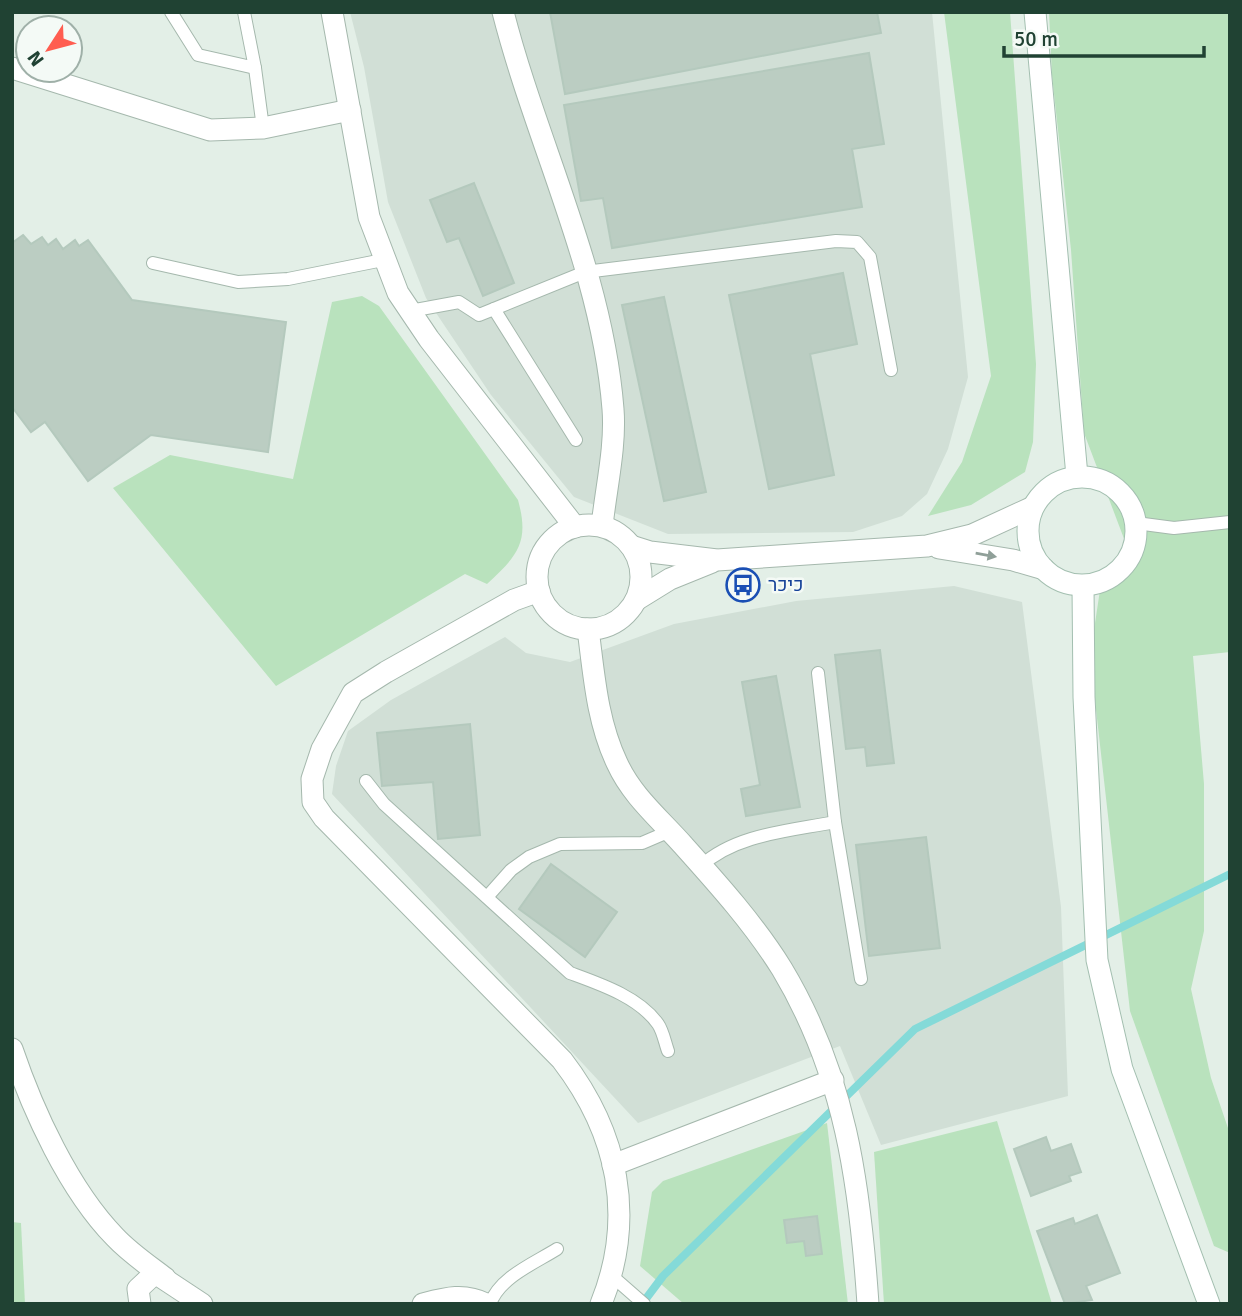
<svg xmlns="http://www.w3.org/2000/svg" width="1242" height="1316" font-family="Signika,Heebo,sans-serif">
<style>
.built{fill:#d1dfd6}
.green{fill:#b9e2bd}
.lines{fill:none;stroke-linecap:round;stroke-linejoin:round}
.stream{stroke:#84dad8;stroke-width:8}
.building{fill:#bbcdc2;stroke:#b4c9bd;stroke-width:2}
.service-casing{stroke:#a5b8ad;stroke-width:14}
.minor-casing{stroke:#a5b8ad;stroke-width:23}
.tertiary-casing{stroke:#a5b8ad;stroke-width:23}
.secondary-casing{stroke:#a3bfb0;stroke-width:23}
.service{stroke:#fff;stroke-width:12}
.minor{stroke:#fff;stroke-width:21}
.tertiary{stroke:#fff;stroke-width:21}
.secondary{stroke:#fff;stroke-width:21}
.oneway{fill:#90a099}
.labels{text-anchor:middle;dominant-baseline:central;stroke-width:5;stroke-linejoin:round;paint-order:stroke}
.transit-label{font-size:19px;fill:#164399;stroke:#f4faf6;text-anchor:start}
</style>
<rect width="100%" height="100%" fill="#e3efe7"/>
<!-- built -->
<g class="built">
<path d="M350,12h582l36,365 -20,72 -21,45 -25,22 -49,16 -185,2 -94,-37 -83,-102 -65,-97 -38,-96 -24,-135z"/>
<path d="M954,586l68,16 39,305 7,189 -187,49 -41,-99 -202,77 -306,-329 4,-28 12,-35 43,-31 114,-63 21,16 44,9 104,-38 122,-23z"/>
</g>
<!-- green -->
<g class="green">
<path d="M944,12h66l26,352 -3,78 -8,30 -54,33 -43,11 34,-54 29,-86z"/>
<path d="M1049,12h181v640l-37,4 11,128v147l-13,58 20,89 19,56v119l-16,-7 -84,-235 -40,-355 12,-79 24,-33 -42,-111 -13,-183 -19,-175z"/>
<path d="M362,296l17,10 139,194c12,43 -1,56 -31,84l-22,-10 -189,112 -163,-198 57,-33 123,24 39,-177z"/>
<path d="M997,1121l55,183h-168l-10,-152z"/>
<path d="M827,1123l21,181h-164l-44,-38 12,-74 11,-11z"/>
<path d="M12,1222l9,1 4,81h-13z"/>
</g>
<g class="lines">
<!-- stream -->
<path class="stream" d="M642,1304l21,-28 252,-247 315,-155"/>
</g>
<!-- building -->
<g class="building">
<path d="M550,12h327l4,21 -316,61z"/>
<path d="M869,53l15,91 -32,5 10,58 -250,41 -9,-50 -22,3 -17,-96z"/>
<path d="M474,183l40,100 -31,13 -24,-58 -12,4 -17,-42z"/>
<path d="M23,235l8,9 11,-7 6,8 8,-6 7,10 12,-9 4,6 9,-6 44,60 154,22 -18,130 -117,-17 -63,46 -43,-59 -14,10 -19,-25v-164z"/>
<path d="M843,273l14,71 -47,10 24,121 -65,14 -40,-194z"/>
<path d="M664,297l42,195 -42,9 -42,-196z"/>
<path d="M880,650l14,113 -27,3 -2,-19 -19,2 -11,-94z"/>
<path d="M776,676l24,131 -54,9 -5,-27 19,-4 -18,-103z"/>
<path d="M470,724l10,111 -42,4 -5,-57 -51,4 -5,-53z"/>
<path d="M926,837l14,111 -71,8 -13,-111z"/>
<path d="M551,864l66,48 -32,45 -66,-48z"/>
<path d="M1046,1137l5,14 20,-7 10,28 -12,4 2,5 -40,15 -17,-47z"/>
<path d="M1097,1215l23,58 -34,13 6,14 -27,4 -28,-73 36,-13 2,6z"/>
<path d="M817,1216l5,38 -16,2 -2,-15 -17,2 -3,-23z"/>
</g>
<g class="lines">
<defs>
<g id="service">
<path d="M171,12l27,43 57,13 -11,-56"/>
<path d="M255,68l8,60"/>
<path d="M153,263l85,19 50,-3 95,-19"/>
<path d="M494,309l82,131"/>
<path d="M410,311l49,-9 20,13 106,-43 251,-31 21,1 13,15 21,113"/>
<path d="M1136,523l38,5 56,-6"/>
<path d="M818,673l17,149 26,157"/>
<path d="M366,781l18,23 186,169c30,11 69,24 88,51 5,7 7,19 10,27"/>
<path d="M701,866c35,-32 89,-35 134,-44"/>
<path d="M487,897l24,-27 18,-13 31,-13 82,-1 28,-12"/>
<path d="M612,1276l32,28"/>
<path d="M490,1304c10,-27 43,-40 67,-55"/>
</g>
<g id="minor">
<path d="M332,12l37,205 29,76 31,46 146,188"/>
<path d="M503,12c34,133 99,258 110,397 3,37 -7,79 -11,117"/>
<path d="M12,68l198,62 53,-2 87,-18"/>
<path d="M539,591l-25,9 -128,72 -33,21 -31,56 -10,30 1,23 11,16 238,242c56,73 74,157 39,244"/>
<path d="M588,629c6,46 9,92 29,134 15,33 42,55 66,82 35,39 71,79 99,124 63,105 78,215 86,335"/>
<path d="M12,1049c21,62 57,141 103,188 15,16 33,28 50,41"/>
<path d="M613,1165l220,-85"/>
<path d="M140,1304l-2,-15 17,-16 47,31"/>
<path d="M423,1304c23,-6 41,-11 63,0"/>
</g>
<g id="tertiary">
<circle cx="589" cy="577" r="52"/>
<path d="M631,546l19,6 67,8 210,-14 45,-11 61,-28"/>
<path d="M939,548l74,12 31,9"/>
<path d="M636,600l34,-21 42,-17"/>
</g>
<g id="secondary">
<path d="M1035,12l42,464"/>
<circle cx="1082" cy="531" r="54"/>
<path d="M1083,586l1,111 13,263 25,109 87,235"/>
</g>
</defs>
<!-- service casing -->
<use href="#service" class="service-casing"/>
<!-- minor casing -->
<use href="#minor" class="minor-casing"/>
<!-- tertiary casing -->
<use href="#tertiary" class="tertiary-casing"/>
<!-- secondary casing -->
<use href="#secondary" class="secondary-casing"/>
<!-- service -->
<use href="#service" class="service"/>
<!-- minor -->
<use href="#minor" class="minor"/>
<!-- tertiary -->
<use href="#tertiary" class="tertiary"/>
<!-- secondary -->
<use href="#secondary" class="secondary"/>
</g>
<!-- one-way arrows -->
<defs><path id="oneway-solid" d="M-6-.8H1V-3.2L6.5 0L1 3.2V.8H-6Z" transform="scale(1.75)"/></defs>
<use class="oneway" href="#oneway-solid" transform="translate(986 555) rotate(10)"/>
<!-- icons -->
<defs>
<symbol id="bus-ring" viewBox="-11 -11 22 22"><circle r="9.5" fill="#f4faf6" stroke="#1a4fb4" stroke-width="1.5"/><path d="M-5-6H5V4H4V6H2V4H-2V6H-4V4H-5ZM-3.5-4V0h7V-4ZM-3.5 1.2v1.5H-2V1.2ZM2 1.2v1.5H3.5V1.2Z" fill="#1a4fb4"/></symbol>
</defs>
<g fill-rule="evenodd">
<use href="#bus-ring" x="724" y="566" width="38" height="38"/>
</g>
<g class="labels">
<!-- transit labels -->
<g class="transit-label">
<text x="768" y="585">כיכר</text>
</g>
</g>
<!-- border -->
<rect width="1242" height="1316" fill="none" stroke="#204233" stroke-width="28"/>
<!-- north arrow -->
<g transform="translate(49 49) rotate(234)"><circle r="33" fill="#f4faf6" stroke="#9fb0a8" stroke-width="2"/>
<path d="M0-5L12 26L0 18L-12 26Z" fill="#ff5d50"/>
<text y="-10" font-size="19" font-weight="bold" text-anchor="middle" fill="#204233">N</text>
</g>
<!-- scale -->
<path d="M1004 46v10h200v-10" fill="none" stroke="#204233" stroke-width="3.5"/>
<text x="1014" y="46" font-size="21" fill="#204233" stroke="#f4faf6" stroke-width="5" paint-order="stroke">50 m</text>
</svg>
